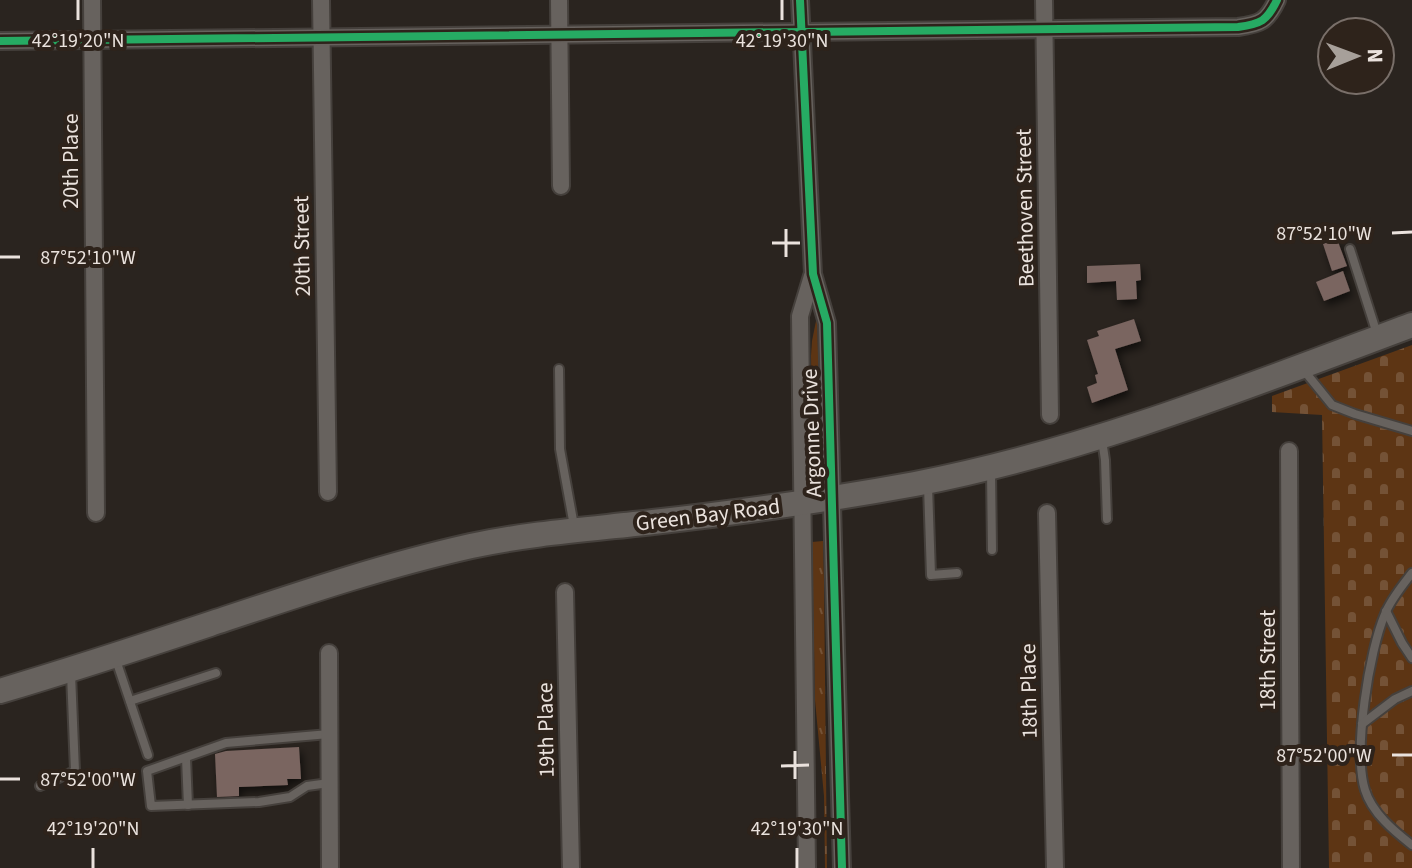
<svg xmlns="http://www.w3.org/2000/svg" width="1412" height="868" font-family="'Source Sans 3',sans-serif">
<style>
.grass{fill:url(#grass-tufts)}
.cemetery{fill:url(#cemetery-stones)}
.building{fill:#7a6560;filter:url(#shadow)}
.lines{fill:none;stroke-linecap:round;stroke-linejoin:round}
.service-casing{stroke:#45403c;stroke-width:12}
.minor-casing{stroke:#45403c;stroke-width:20}
.secondary-casing{stroke:#45403c;stroke-width:28}
.service{stroke:#67625e;stroke-width:8}
.minor{stroke:#67625e;stroke-width:16}
.secondary{stroke:#67625e;stroke-width:24}
.cycleway-casing{stroke:#2e231b;stroke-width:13}
.cycleway{stroke:#26ab63;stroke-width:8}
.ticks{fill:none;stroke:#eae2dd;stroke-width:3}
.labels{text-anchor:middle;dominant-baseline:central;stroke-width:8;stroke-linejoin:round;paint-order:stroke}
.street-label{font-size:22px;fill:#eae2dd;stroke:#2e231b}
.ticks-label{font-size:20px;text-anchor:middle;fill:#eae2dd;stroke:#2e231b;stroke-width:8;stroke-linejoin:round;paint-order:stroke}
</style>
<defs>
<pattern id="grass-tufts" width="24" height="20" patternUnits="userSpaceOnUse" patternTransform="scale(2)"><rect width="24" height="20" fill="#5d3514"/><path d="M3 7l-1-3M5 7V3M7 7l1-3M15 17l-1-3M17 17v-4M19 17l1-3" fill="none" stroke="#745236"/></pattern>
<pattern id="cemetery-stones" width="16" height="16" patternUnits="userSpaceOnUse" patternTransform="scale(2)"><rect width="16" height="16" fill="#5d3514"/><path d="M2 7V4a2 2 0 0 1 4 0v3zM10 15v-3a2 2 0 0 1 4 0v3z" fill="#745236"/></pattern>
<filter id="shadow"><feDropShadow dx="3" dy="5" stdDeviation="4" flood-color="#0009"/></filter>
</defs>
<rect width="100%" height="100%" fill="#2a241f"/>
<!-- grass -->
<g class="grass">
<path d="M817,316l4,143 -6,3 -2,-3 -2,-103 1,-15z"/>
<path d="M823,541l1,41 3,286h-2l-1,-72 -9,-96 -3,-158z"/>
</g>
<!-- cemetery -->
<path class="cemetery" d="M1412,345v523h-83l-7,-453 -50,-3v-16z"/>
<!-- building -->
<g class="building">
<path d="M1337,239l10,27 -15,5 -9,-27z"/>
<path d="M1140,264l1,16 -5,1 1,18 -20,1 -1,-19 -29,2v-17z"/>
<path d="M1343,271l7,20 -26,10 -8,-19z"/>
<path d="M1134,319l7,22 -26,8 13,41 -36,13 -5,-16 10,-4 -2,-8 3,-1 -11,-34 12,-4 -2,-5z"/>
<path d="M299,747l2,32h-14l1,6 -49,2v9l-22,1 -2,-43 11,-3z"/>
</g>
<g class="lines">
<defs>
<g id="service">
<path d="M1350,249l28,88"/>
<path d="M1302,368l30,37 23,9 57,17"/>
<path d="M559,369l1,80 14,77"/>
<path d="M1102,440l3,20 2,59"/>
<path d="M991,471l1,79"/>
<path d="M928,486l3,89 26,-2"/>
<path d="M1412,573c-10,13 -21,26 -27,41 -16,37 -32,138 -20,176 7,23 29,41 47,55"/>
<path d="M1386,611l16,32 10,15"/>
<path d="M115,657l33,98"/>
<path d="M130,701l86,-28"/>
<path d="M1362,724l33,-25 17,-8"/>
<path d="M186,758l2,47"/>
<path d="M329,783l-22,3 -17,11 -31,5 -108,4 -4,-35 79,-28 103,-9"/>
<path d="M40,786l35,-15 -4,-97"/>
</g>
<g id="minor">
<path d="M92,0l4,513"/>
<path d="M321,0l7,492"/>
<path d="M559,0l2,186"/>
<path d="M800,0l13,274 14,49 15,545"/>
<path d="M1044,0l6,415"/>
<path d="M0,41l1238,-14c23,-3 29,-6 39,-27"/>
<path d="M1289,451l2,417"/>
<path d="M1047,513l8,355"/>
<path d="M565,592l6,276"/>
<path d="M329,653l1,215"/>
<path d="M807,868l-7,-552 12,-40"/>
</g>
<path id="secondary" d="M0,691c71,-21 141,-44 210,-67 87,-29 172,-58 261,-78 60,-13 121,-17 182,-24 88,-10 175,-22 262,-38 171,-33 334,-98 497,-159"/>
</defs>
<!-- service casing -->
<use href="#service" class="service-casing"/>
<!-- minor casing -->
<use href="#minor" class="minor-casing"/>
<!-- secondary casing -->
<use href="#secondary" class="secondary-casing"/>
<!-- service -->
<use href="#service" class="service"/>
<!-- minor -->
<use href="#minor" class="minor"/>
<!-- secondary -->
<use href="#secondary" class="secondary"/>
<defs>
<g id="cycleway">
<path d="M800,0l13,274 14,49 15,545"/>
<path d="M0,41l1238,-14c23,-3 29,-6 39,-27"/>
</g>
</defs>
<!-- cycleway casing -->
<use href="#cycleway" class="cycleway-casing"/>
<!-- cycleway -->
<use href="#cycleway" class="cycleway"/>
</g>
<!-- ticks -->
<path class="ticks" d="M78,0v20M782,0v20M786,229v28M1392,233l20,-1M772,243h28M0,257h20M795,751v28M1392,755h20M781,766l28,-1M0,779h20M93,848v20M797,848v20"/>
<g class="labels">
<!-- street labels -->
<g class="street-label">
<text transform="translate(71 161) rotate(-90)">20th Place</text>
<text transform="translate(1025 208) rotate(-91)">Beethoven Street</text>
<text transform="translate(302 246) rotate(-91)">20th Street</text>
<text transform="translate(812 433) rotate(-92)">Argonne Drive</text>
<text transform="translate(708 515) rotate(-7)">Green Bay Road</text>
<text transform="translate(1268 660) rotate(-90)">18th Street</text>
<text transform="translate(1029 691) rotate(-91)">18th Place</text>
<text transform="translate(546 730) rotate(-91)">19th Place</text>
</g>
</g>
<g class="ticks-label">
<text x="78" y="47">42°19'20"N</text>
<text x="782" y="47">42°19'30"N</text>
<text x="1324" y="240">87°52'10"W</text>
<text x="88" y="264">87°52'10"W</text>
<text x="1324" y="762">87°52'00"W</text>
<text x="88" y="786">87°52'00"W</text>
<text x="93" y="835">42°19'20"N</text>
<text x="797" y="835">42°19'30"N</text>
</g>
<!-- north arrow -->
<g transform="translate(1356 56) rotate(89)"><circle r="38" fill="#2e231b" stroke="#796f69" stroke-width="2"/>
<path d="M0-6L14 30L0 20L-14 30Z" fill="#a7a09a"/>
<text y="-12" font-size="22" font-weight="bold" text-anchor="middle" fill="#eae2dd">N</text>
</g>
</svg>
